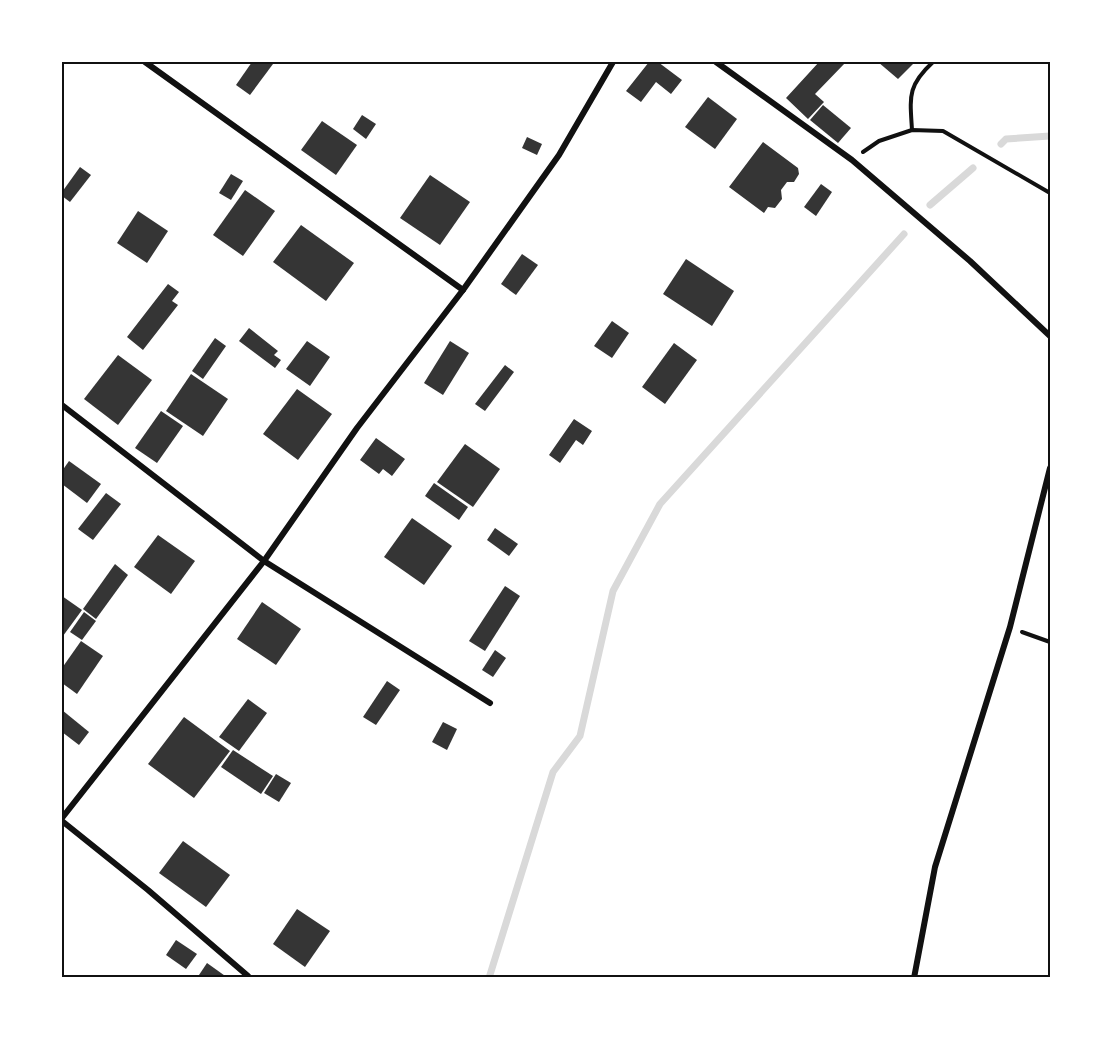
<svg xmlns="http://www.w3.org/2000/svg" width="1112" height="1039" font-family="Manrope,sans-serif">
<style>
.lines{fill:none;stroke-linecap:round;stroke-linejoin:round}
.stream{stroke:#d9d9d9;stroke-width:7}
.building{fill:#353535}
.path{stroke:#111;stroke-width:4}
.minor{stroke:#111;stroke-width:6}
.neatline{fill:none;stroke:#111;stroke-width:2}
</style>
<rect width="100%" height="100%" fill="#fff"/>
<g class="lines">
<!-- stream -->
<g class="stream">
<path d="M1001,144l5,-5 44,-3"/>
<path d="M930,205l43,-37"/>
<path d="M489,978l64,-206 27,-36 33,-145 47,-87 244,-270"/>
</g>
</g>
<!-- building -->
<g class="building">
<path d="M252,62h17l4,2 -23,31 -14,-10z"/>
<path d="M649,62h9l24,18 -11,14 -15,-12 -15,20 -15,-11z"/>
<path d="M819,62h27l-31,32 9,8 -16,17 -22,-21z"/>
<path d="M878,62h37l-17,17z"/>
<path d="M708,97l29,22 -22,30 -30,-22z"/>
<path d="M823,105l28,23 -13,15 -28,-23z"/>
<path d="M362,115l14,9 -10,15 -13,-10z"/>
<path d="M322,121l35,24 -21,30 -35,-25z"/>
<path d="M527,137l15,7 -5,11 -15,-7z"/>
<path d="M763,142l35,26 1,6 -5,8h-7l-6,8 1,9 -7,9 -7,-1 -4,6 -35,-26z"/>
<path d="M80,167l11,8 -21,27 -8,-6v-4z"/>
<path d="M231,174l12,7 -12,19 -12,-7z"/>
<path d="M430,175l40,27 -30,43 -40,-27z"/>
<path d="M821,184l11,8 -16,24 -12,-9z"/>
<path d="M245,190l30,21 -32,45 -30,-21z"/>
<path d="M138,211l30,20 -21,32 -30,-20z"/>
<path d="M301,225l53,38 -28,38 -53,-39z"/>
<path d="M522,254l16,11 -22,30 -15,-11z"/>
<path d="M686,259l48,32 -22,35 -49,-32z"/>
<path d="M168,284l11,8 -7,9 6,4 -35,45 -16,-13z"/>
<path d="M612,321l17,12 -17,25 -18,-12z"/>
<path d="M249,328l29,23 -4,4 7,5 -6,8 -36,-27z"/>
<path d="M215,338l11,8 -23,33 -11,-8z"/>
<path d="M307,341l23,16 -20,29 -24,-17z"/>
<path d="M450,341l19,12 -26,42 -19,-12z"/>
<path d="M674,343l23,17 -32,44 -23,-17z"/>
<path d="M118,355l34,25 -34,45 -34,-26z"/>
<path d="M505,365l9,7 -29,39 -10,-7z"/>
<path d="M191,374l37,25 -25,37 -37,-25z"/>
<path d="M297,389l35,25 -34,46 -35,-26z"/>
<path d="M161,411l22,15 -26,37 -22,-15z"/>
<path d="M574,419l18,12 -9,14 -7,-5 -16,23 -11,-8z"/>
<path d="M376,438l29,21 -13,17 -9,-7 -4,5 -19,-14z"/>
<path d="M465,444l35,25 -27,38 -36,-25z"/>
<path d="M69,461l32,23 -14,19 -25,-19v-13z"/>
<path d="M434,483l34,24 -9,13 -34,-24z"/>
<path d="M106,493l15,11 -28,36 -15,-11z"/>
<path d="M412,518l40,28 -28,39 -40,-28z"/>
<path d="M495,528l23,16 -9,12 -22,-16z"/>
<path d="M158,535l37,26 -24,33 -37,-27z"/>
<path d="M115,564l13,11 -32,44 -13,-10z"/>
<path d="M505,586l15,10 -35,55 -16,-10z"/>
<path d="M62,596l20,14 -19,26 -1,-1z"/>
<path d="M262,602l39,27 -25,36 -39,-26z"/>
<path d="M84,612l12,9 -14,19 -12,-8z"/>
<path d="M81,641l22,15 -26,38 -15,-11v-15z"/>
<path d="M495,650l11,8 -13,19 -11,-7z"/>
<path d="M387,681l13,9 -24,35 -13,-8z"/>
<path d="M248,699l19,14 -28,38 -20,-14z"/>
<path d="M62,710l27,22 -10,13 -17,-13z"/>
<path d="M184,717l46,34 -36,47 -46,-34z"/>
<path d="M443,722l14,7 -10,21 -15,-8z"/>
<path d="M233,750l40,26 -12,18 -40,-27z"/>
<path d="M276,774l15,9 -12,19 -15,-9z"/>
<path d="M183,841l47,34 -24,32 -47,-34z"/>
<path d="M297,909l33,22 -25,36 -32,-23z"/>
<path d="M176,940l21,14 -11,15 -20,-14z"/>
<path d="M207,963l21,15h-31z"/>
</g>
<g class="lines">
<!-- path -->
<g class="path">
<path d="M912,130c-2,-33 -5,-44 21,-68"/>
<path d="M863,152l16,-11 33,-11 31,1 107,62"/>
<path d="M1022,632l28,10"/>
</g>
<!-- minor -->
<g class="minor">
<path d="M145,62l318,228"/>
<path d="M716,62l136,98 118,101 80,75"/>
<path d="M62,405l202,156 226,142"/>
<path d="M62,818l202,-257 93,-133 106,-138 96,-135 54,-93"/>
<path d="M62,821l86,69 100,86"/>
<path d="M914,978l21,-111 75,-240 40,-159"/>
</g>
</g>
<!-- border -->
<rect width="1112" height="1039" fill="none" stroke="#ffffff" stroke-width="126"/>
<rect x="63" y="63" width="986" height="913" class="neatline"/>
</svg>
